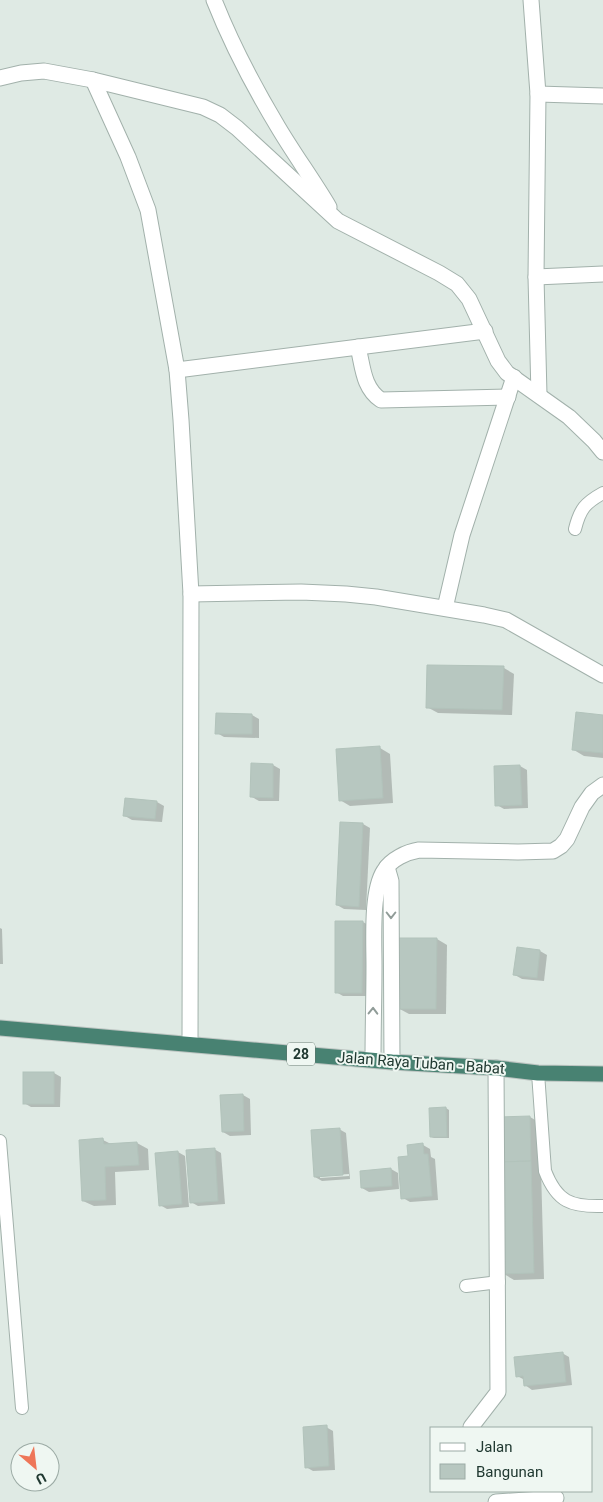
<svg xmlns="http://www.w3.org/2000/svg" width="603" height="1502" font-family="Roboto,sans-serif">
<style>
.shadow{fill:#0003;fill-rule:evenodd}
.building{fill:#b7c7c0;stroke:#b2c3bb}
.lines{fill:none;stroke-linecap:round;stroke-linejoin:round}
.service-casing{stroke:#a2b1ab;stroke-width:14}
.minor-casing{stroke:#a2b1ab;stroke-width:17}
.trunk-casing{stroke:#bcc4c1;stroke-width:17}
.service{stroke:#fff;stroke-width:12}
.minor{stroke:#fff;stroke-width:15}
.trunk{stroke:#488272;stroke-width:15}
.oneway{stroke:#909c98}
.labels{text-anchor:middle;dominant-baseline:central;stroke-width:4;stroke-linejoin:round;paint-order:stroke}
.shield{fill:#eff7f2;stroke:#5e726b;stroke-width:1}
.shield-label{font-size:14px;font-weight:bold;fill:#203931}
.street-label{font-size:15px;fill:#203931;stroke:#eff7f2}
</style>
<rect width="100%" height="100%" fill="#dfeae4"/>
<!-- shadow -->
<g class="shadow">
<path d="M504,668l10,6 -2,41 -74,-2 -11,-6z"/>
<path d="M252,715l7,4v19l-35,-1 -7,-4z"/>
<path d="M603,716v42l-19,-2 -10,-6z"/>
<path d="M380,748l10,6 3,49 -43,3 -10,-6z"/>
<path d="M252,764l21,1 7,4 -1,32h-20l-7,-4z"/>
<path d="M520,766l7,4 1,38 -24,1 -7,-4 -2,-38z"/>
<path d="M157,802l7,4 -2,16 -30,-2 -7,-4z"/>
<path d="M341,823l22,1 7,4 -4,82 -22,-1 -7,-4z"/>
<path d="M363,922l7,4 -1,70h-26l-7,-4z"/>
<path d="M0,928l2,1 1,35h-3z"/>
<path d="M437,939l10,6 -1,69h-37l-11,-6z"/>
<path d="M518,948l22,3 7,4 -3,26 -22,-2 -7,-4z"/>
<path d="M54,1073l7,4 -1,30h-29l-7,-4z"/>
<path d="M243,1095l7,4 1,36 -21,1 -7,-4z"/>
<path d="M446,1108l3,2v28h-15l-3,-1z"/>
<path d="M530,1117l7,4 1,45 3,2 3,111 -30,1 -10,-6z"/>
<path d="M339,1129l7,4 4,46 -28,2 -7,-4zM349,1174v2l-29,2v-2z"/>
<path d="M103,1140l10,5 24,-2 11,6 1,21 -34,2 1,33 -22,1 -11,-5z"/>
<path d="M423,1145l7,4 1,8 4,2 3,41 -28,2 -7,-4 7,-41z"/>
<path d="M214,1149l7,4 4,51 -27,2 -7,-4z"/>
<path d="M178,1152l7,4 4,51 -22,2 -7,-4z"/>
<path d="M391,1169l7,4 1,16 -30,3 -7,-4z"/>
<path d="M562,1353l7,4 3,28 -40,5 -7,-5v-5l-8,-4z"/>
<path d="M326,1427l7,4 2,39 -22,1 -7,-4z"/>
</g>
<!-- building -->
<g class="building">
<path d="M427,665l77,1 -2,44 -76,-2z"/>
<path d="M576,712l27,3v38l-31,-3z"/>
<path d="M216,713l36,1v20h-37z"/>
<path d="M380,746l3,52 -44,3 -3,-52z"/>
<path d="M251,763l22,1v34l-23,-1z"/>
<path d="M520,765l2,40 -27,1 -1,-40z"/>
<path d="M125,798l32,3 -2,18 -32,-3z"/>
<path d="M340,822l23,1 -4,84 -23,-2z"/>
<path d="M335,921h28l-1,72h-27z"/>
<path d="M398,938h39l-1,71h-39z"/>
<path d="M517,947l23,3 -3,28 -24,-3z"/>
<rect x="23" y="1072" width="31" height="32"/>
<path d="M243,1094l1,37 -22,1 -2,-37z"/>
<path d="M446,1107l1,30h-17l-1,-29z"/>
<path d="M530,1116l1,45 -31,1 -2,-45z"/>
<path d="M340,1128l3,47 -29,2 -3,-47z"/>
<path d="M103,1138l1,6 33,-2 2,23 -34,2 1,33 -24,1 -3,-61z"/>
<path d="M423,1143l1,11h4l4,42 -31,3 -3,-42 10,-1 -1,-11z"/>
<path d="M215,1148l3,53 -28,2 -4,-53z"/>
<path d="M178,1151l4,53 -23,2 -4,-53z"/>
<path d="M531,1161l3,112 -31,1 -3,-112z"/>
<path d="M391,1168l1,18 -31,2 -1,-17z"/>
<path d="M563,1352l3,30 -42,4 -1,-10 -7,1 -2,-20z"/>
<path d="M327,1425l2,41 -24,2 -2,-41z"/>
</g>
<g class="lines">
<defs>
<g id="service">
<path d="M575,529c5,-20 10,-26 28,-36"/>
<path d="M538,1073l7,98c12,31 26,36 58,35"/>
<path d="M0,1141l22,267"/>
<path d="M466,1286l33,-4"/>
</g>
<g id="minor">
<path d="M214,0c17,43 40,87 64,127 16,27 35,53 51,80"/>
<path d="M531,0l7,94 -2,183 3,118"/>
<path d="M0,78l21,-5 23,-2 49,9 110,27 17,8 17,13 101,93 101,52 18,11 12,15 29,62 9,12 62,44 25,24 9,11"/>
<path d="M93,80l35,77 20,53 29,160 4,50 10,174 -1,450"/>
<path d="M538,94l65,2"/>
<path d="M536,277l67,-3"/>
<path d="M358,347c5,20 5,41 23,53l127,-3"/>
<path d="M177,370l308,-39"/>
<path d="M191,594l110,-2 45,2 30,3 108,18 22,5 97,55"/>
<path d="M445,608l17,-73 52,-158"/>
<path d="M387,867l4,14 1,181"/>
<path d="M373,1060c0,-32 1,-64 1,-95 0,-25 -3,-74 10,-94 7,-12 23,-19 35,-21l99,2 35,-1 8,-5 6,-7 15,-32 10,-14 11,-8"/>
<path d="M471,1427l27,-35 -2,-324"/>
<path d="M496,1502l60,-4"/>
</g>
<path id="trunk" d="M0,1028l392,34 104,6 42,5 65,1"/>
</defs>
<!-- service casing -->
<use href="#service" class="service-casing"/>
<!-- minor casing -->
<use href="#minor" class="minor-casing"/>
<!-- trunk casing -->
<use href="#trunk" class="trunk-casing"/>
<!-- service -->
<use href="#service" class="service"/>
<!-- minor -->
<use href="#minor" class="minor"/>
<!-- trunk -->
<use href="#trunk" class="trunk"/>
</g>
<!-- one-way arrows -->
<defs><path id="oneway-chevron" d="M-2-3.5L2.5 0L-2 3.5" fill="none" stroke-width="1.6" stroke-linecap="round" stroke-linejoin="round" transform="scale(1.25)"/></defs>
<g class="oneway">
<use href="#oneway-chevron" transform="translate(391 915) rotate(90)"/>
<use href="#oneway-chevron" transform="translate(373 1011) rotate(-89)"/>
</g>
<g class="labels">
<!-- shield labels -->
<rect class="shield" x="287" y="1042.5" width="28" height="23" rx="4"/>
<g class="shield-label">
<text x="301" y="1054">28</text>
</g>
<!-- street labels -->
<g class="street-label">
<text transform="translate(421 1063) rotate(4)">Jalan Raya Tuban - Babat</text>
</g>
</g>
<!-- legend -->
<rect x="430" y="1427" width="162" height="65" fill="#eff7f2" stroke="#9caba5"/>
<rect x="440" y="1443" width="25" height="8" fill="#ffffff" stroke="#9caba5"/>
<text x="476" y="1452" font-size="15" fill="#203931">Jalan</text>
<rect x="440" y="1464" width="25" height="15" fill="#b7c7c0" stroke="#9caba5"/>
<text x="476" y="1477" font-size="15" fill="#203931">Bangunan</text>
<!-- north arrow -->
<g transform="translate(35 1467) rotate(152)"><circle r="24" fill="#eff7f2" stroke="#9caba5"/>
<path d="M0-4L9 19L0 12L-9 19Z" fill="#ee7658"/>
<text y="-8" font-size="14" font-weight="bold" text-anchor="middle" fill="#203931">U</text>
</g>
</svg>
